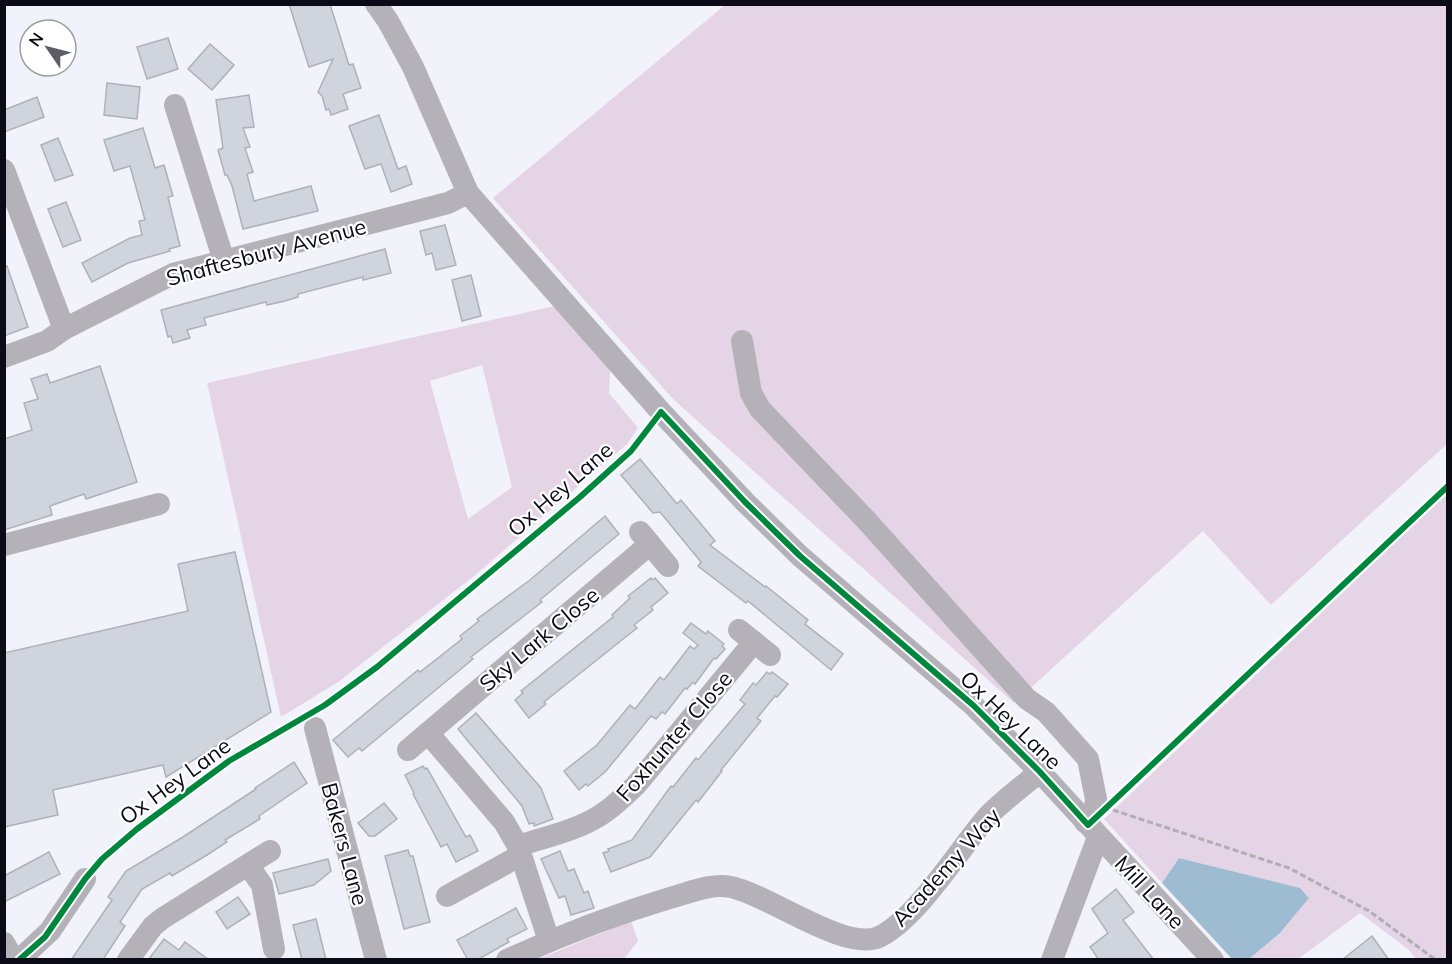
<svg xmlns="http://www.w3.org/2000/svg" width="1452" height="964" font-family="Mulish,sans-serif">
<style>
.green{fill:#e5d3e6;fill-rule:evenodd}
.water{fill:#9dbcd1}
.building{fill:#d0d4dd;stroke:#adb1b9;stroke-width:1.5}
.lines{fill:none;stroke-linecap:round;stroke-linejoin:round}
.path{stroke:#afaeb3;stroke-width:3;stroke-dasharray:6 3;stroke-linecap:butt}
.minor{stroke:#b4b2b8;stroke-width:22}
.cycleway-casing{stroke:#fff;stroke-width:10}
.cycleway{stroke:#00873e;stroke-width:6}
.labels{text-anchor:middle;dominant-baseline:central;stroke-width:4.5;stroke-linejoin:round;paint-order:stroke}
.street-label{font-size:22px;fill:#0b0b17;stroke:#fff}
</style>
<rect width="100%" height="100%" fill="#f2f3fa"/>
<!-- green -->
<g class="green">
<path d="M725,5h722v439l-176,161 -68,-74 -189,172 -340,-303 -181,-202z"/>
<path d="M555,306l55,65 -1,22 29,35 -11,16 -153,132 -136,106 -57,35 -74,-334zM482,365l30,122 -44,32 -38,-138z"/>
<path d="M1447,495v464h-31l-7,-9 -49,-37 -62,46h-49l31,-26 29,-35 -9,-10 -121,-30 -17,25 -58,-64 330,-313z"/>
<path d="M631,921l7,20 -14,18 -88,1z"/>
</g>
<!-- water -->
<path class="water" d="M1179,858l121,30 9,10 -29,35 -31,26h-17l-70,-76z"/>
<!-- building -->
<g class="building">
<path d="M289,4h41l19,61 4,-1 8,24 -18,6 5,15 -17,6 -2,-6 -3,1 -4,-14 -4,-4 15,-33 -24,8z"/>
<path d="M168,38l10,31 -31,10 -10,-32z"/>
<path d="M210,44l24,21 -22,25 -24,-21z"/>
<path d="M107,83l33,4 -3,32 -33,-4z"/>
<path d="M249,95l5,32 -11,1 7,19 -5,1 8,24 -6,2 7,27 57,-15 7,25 -75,18 -11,-43 -5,-11h-2l-7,-25 5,-2 -7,-48z"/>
<path d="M37,97l7,20 -40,15v-22z"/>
<path d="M379,115l19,54 8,-3 6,18 -21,8 -10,-28 -16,5 -16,-43z"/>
<path d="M143,128l12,40 9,-3 9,31 -5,1 12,49 -11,3 1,2 -42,12 -36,19 -10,-19 48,-25 12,-3 -3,-14 6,-1 -15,-54 -16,5 -10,-31z"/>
<path d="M58,138l15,37 -18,6 -14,-36z"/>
<path d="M66,202l15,38 -18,7 -15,-38z"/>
<path d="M445,225l11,40 -20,5 -4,-17 -6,2 -6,-24z"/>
<path d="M385,249l6,24 -28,7v-3l-65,17v3l-13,4 -18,4 -1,-3 -62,16 2,7 -19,5 3,8 -17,5 -2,-7 -3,1 -7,-27z"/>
<path d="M7,266l21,61 -24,9v-69z"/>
<path d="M471,275l10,41 -19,5 -10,-41z"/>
<path d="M100,366l37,116 -51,17 -2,-5 -34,12 2,9 -48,15v-91l28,-9 -8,-27 14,-4 -7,-20 16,-5 3,9z"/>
<path d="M640,459l37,45 4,-4 34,41 -5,4 55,42 1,-1 42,34 -3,4 38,30 -12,16 -83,-69 -2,2 -48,-37 3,-4 -41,-50 -7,1 -32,-38z"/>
<path d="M605,516l14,18 -79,66 2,2 -71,55 2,2 -111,92 -3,-3 -11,9 -15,-17 85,-70 2,2 42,-33 -2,-3 19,-15 -2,-2 53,-39z"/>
<path d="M235,552l36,160 -105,65 -3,-12 -110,25 5,25 -54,12v-174l184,-42 -10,-47z"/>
<path d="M651,578l1,2 3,-2 13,15 -17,14 2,3 -19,15 3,3 -93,74 2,2 -17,14 -14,-18 8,-7 -2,-2 92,-74 -1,-2 18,-17 -2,-2z"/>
<path d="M691,623l15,11 2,-3 16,13 -2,2 3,3 -9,10 -2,-1 -19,26 -2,-2 -6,7 -2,-1 -20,26 -3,-2 -6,7 -5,-3 -45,55 -18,15 -2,-2 -7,6 -15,-19 33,-26 33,-40 5,4 25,-32 4,3 26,-34 4,3 4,-4 -15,-12z"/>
<path d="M767,672l3,2 2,-2 16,12 -11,13 -2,-1 -18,22 4,3 -40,49 1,1 -13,17 -11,14 -2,-2 -46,57 -39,15 -8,-19 6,-2 -1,-2 24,-9 39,-54 2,1 23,-29 2,2 47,-56 -5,-4 13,-17 3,2z"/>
<path d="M476,713l65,75 12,31 -19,7v-3l-5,1 -7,-18 -64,-77z"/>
<path d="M294,762l13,21 -48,33 1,3 -35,21 2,2 -20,13 -35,21 -2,-3 -28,16 -22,33 5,4 -21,32 3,2h-36l41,-60 -4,-3 18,-26 57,-34 73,-48 -1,-1z"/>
<path d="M423,766l2,3 2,-1 39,69 4,-2 8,16 -22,11 -9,-18 -6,3 -28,-53 1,-1 -9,-18z"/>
<path d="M384,803l13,16 -22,17h-6l-11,-13z"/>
<path d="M408,850l2,6h3l17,66 -26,7 -19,-73z"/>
<path d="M560,851l8,20 6,-2 10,24 4,-2 6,17 -23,7 -6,-19 -6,2 -18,-39z"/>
<path d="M49,852l11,22 -56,28v-26z"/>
<path d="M328,859l3,12 -17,14 -35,9 -6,-21z"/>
<path d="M1116,889l18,23 -11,8 31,40h-55l-9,-13 18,-14 -16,-24z"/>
<path d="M238,897l12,17 -23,15 -11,-17z"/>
<path d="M516,908l11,21 -20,10 2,3 -32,18h-9l-11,-20z"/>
<path d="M316,919l10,41h-24l-9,-35z"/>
<path d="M1372,936l17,24h-47z"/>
<path d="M164,939l15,11 6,-8 24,18h-61z"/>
</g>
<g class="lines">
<!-- path -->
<path class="path" d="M1113,810l176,58 80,43 67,49"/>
<!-- minor -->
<g class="minor">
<path d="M376,4l12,17 25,46 55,126 193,219 84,90 55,54 174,150 66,66 173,188"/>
<path d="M175,105l49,156"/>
<path d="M4,170l60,159"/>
<path d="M742,341l9,52 9,16 107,112 160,178 19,13 42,47 8,40 -1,9 -10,14"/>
<path d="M4,357l43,-16 17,-12 109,-55 275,-71 20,-10"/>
<path d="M640,532l28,34"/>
<path d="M4,545l155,-41"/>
<path d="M739,630l31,25"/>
<path d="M315,728l61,232"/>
<path d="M428,733l76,89 14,24 31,95"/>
<path d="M408,750l242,-206"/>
<path d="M518,846c27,-9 57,-15 81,-30 14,-8 25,-20 37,-31l118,-143"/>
<path d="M248,865l14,20 12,64"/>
<path d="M447,896l74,-41"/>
<path d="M4,943l10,17"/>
<path d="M19,960l31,-29 35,-52"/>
<path d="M128,960l25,-34 10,-8 107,-67"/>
<path d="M507,960c54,-25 109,-46 166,-63 18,-5 39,-14 58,-10 38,8 114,65 148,50 38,-18 80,-88 109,-121 16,-16 34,-30 52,-44"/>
<path d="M1052,960l46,-123"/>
</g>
<defs>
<path id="cycleway" d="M19,960l26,-23 40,-58 17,-20 35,-30 92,-68 96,-56 52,-38 203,-170 51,-46 30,-39 84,90 55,54 174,150 66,66 48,53 360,-339"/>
</defs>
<!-- cycleway casing -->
<use href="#cycleway" class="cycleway-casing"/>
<!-- cycleway -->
<use href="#cycleway" class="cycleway"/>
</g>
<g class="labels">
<!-- street labels -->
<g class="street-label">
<text transform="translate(266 252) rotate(-15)">Shaftesbury Avenue</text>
<text transform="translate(560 489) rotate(-41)">Ox Hey Lane</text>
<text transform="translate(539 639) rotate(-40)">Sky Lark Close</text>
<text transform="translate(1011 720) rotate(44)">Ox Hey Lane</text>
<text transform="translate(674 736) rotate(-49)">Foxhunter Close</text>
<text transform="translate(175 781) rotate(-36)">Ox Hey Lane</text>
<text transform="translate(345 844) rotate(75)">Bakers Lane</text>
<text transform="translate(946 867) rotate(-48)">Academy Way</text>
<text transform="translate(1150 892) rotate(47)">Mill Lane</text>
</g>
</g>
<!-- border -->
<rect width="1452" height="964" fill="none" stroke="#0b0b17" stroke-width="12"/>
<!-- north arrow -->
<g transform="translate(48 48) rotate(305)"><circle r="28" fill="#ffffff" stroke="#9d9da2" stroke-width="1.5"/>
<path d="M0-4.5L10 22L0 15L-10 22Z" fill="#5c5c66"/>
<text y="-9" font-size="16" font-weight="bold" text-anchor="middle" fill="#0b0b17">N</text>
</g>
</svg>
